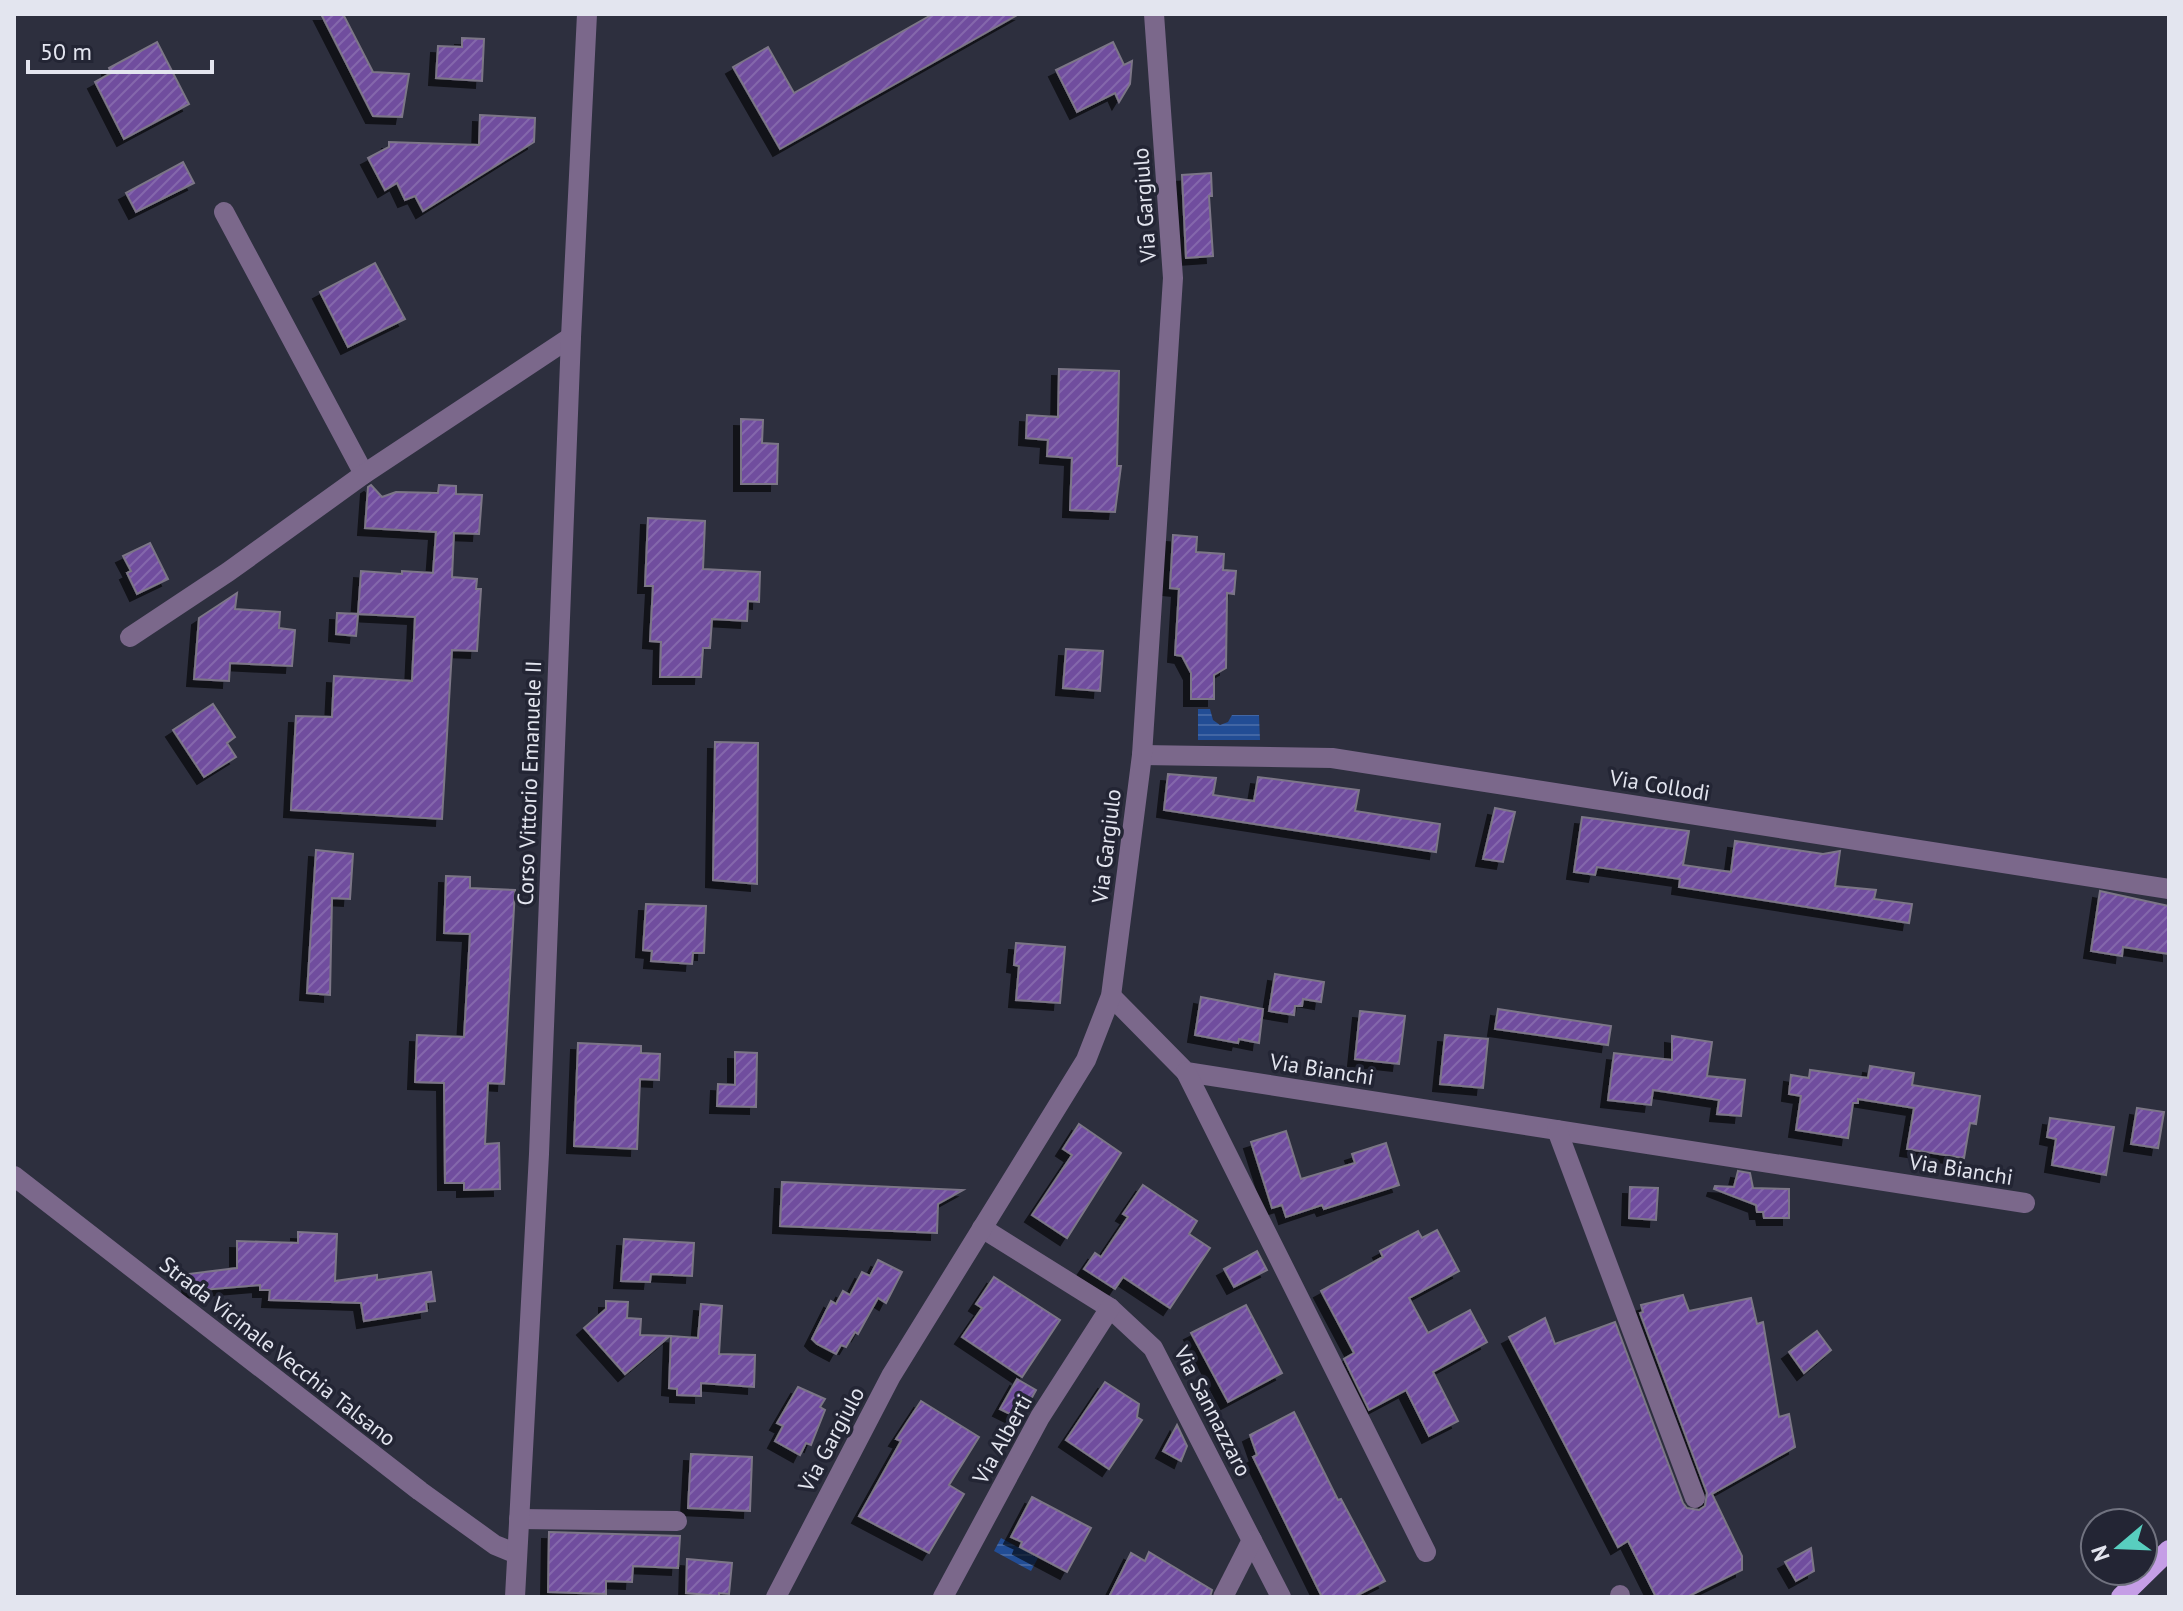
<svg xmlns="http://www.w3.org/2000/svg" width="2183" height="1611" font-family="'PT Sans',sans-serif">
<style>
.water{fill:url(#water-rules)}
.building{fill:url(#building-hatch);stroke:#7c7687;stroke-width:2;filter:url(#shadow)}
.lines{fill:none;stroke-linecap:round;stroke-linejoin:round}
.minor{stroke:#7b688b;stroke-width:20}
.major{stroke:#c59ee6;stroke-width:20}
.labels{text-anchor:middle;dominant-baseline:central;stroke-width:7;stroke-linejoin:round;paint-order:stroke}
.street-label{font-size:22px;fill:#e3e5ef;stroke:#232534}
</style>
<defs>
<pattern id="water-rules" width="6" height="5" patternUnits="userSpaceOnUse" patternTransform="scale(2)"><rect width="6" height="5" fill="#224d95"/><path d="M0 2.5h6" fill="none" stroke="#4266a4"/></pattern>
<pattern id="building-hatch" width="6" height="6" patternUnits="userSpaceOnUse" patternTransform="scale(2)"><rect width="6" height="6" fill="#704e9e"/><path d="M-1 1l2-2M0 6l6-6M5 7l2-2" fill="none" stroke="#8467ac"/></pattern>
<filter id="shadow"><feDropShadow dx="-7" dy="7" stdDeviation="0" flood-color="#0009"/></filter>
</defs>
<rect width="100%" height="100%" fill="#2d2f3e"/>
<!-- water -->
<g class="water">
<path d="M1198,709h12l3,11 7,5 8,-3 4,-7h27l1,25h-62z"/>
<path d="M1001,1538l37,20 -7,13 -37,-20z"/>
</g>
<!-- building -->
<g class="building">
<path d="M321,14h22l30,58 36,2 -7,43 -29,-1z"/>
<path d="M933,14h86l-239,135 -47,-82 35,-20 26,46z"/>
<path d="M462,38l22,1 -2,42 -46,-3 2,-32 24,1z"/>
<path d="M157,42l32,62 -65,35 -29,-57 16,-9 -2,-5z"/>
<path d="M1113,42l11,23 8,-4 -2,23 -11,18 -4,-9 -38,19 -21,-42z"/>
<path d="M480,115l55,3 -1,24 -111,69 -8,-15 -10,4 -8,-17 -12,7 -17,-32 21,-11v-5l90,3z"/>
<path d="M183,162l11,21 -58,29 -10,-19z"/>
<path d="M1211,173l1,23h-3l4,60 -27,2 -4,-83z"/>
<path d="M375,263l30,56 -57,28 -28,-55z"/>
<path d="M1059,369l60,2 -2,95h4l-6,46 -45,-2 2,-52 -25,-2 1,-16 -22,-2 1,-23 31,2z"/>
<path d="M741,419l22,1 -1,23 16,1 -1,40h-36z"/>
<path d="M371,485l11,12 14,-5 42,1 1,-8 17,1v8l26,1 -3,39 -25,-1 -2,44 25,2 -1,10h5l-4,62 -25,-1 -10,169 -151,-9 5,-94 36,1 2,-41 78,5 3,-64 -57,-3 3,-43 41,3v-3l31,2 3,-41 -71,-4 3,-41z"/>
<path d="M648,518l57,3 -2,48 57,3 -1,30 -11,-1 -1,20 -35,-2 -2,29h-7l-2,29h-41l1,-35 -11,-1 3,-55h-8z"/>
<path d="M1173,535l24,2 -1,15 28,2 -1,16 13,1 -2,23 -7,-1 -1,75 -12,7v24h-23v-26l-9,-17 -7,-1 4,-66 -9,-1z"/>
<path d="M150,543l18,36 -31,15 -10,-21 4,-2 -8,-15z"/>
<path d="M237,593l-2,16 45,3 -1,16 16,2 -3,36 -62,-3 -1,18 -35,-2 5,-61z"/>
<path d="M337,613l21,1 -2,22 -20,-2z"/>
<path d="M1066,649l37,2 -3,40 -37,-3z"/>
<path d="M213,704l22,33 -8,6 9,14 -32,20 -31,-47z"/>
<path d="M715,742l43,1 -1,141 -44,-4z"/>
<path d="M1168,774l48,4 -3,17 41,6 4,-24 101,13 -4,21 85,13 -4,28 -272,-42z"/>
<path d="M1495,808l20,4 -12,50 -20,-3z"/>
<path d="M1582,817l107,14 -6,34 48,7 4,-31 88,13 17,-3 -5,35 41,4 -2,9 38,5 -3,19 -230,-36 1,-8 -83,-12 -2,8 -21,-3z"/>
<path d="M316,850l37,4 -3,45 -18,-1 -2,97 -23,-2z"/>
<path d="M446,876l24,1v11l45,2 -11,194 -16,-1 -3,61 14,-1 1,46 -36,1v-7h-19l-1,-100 -29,-1 2,-47 47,2 6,-103 -26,-1z"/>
<path d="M2100,891l69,15v48l-46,-7 -1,9 -31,-5z"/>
<path d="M646,904l60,2 -2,47h-11l-1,11 -41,-3 1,-10 -9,-1z"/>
<path d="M1016,943l49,4 -5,56 -44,-3 3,-34 -5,-1z"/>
<path d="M1275,974l49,8 -3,20 -18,-3 -1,7h-7l-1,9 -25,-4z"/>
<path d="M1201,997l62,12 -4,34 -20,-4 -1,4 -43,-8z"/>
<path d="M1498,1009l113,17 -3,19 -113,-16z"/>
<path d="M1360,1011l45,5 -6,48 -44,-5z"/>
<path d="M1445,1035l43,4 -5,49 -43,-4z"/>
<path d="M1672,1036l40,6 -5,34 38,4 -4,36 -24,-2 2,-14 -66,-10 -2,15 -43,-5 6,-47 58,7z"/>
<path d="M578,1043l63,3v7l19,1 -1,26 -19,-1 -3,70 -63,-3z"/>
<path d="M735,1052l22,1 -1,54 -39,-1 1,-22 17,1z"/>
<path d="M1870,1066l44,7 -2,12 68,11 -4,28 -6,-1 -6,35 -57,-9 7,-41 -56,-9v4h-5l-5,35 -52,-8 5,-34 -12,-2 2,-19 18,3 1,-8 58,8z"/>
<path d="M2137,1108l27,4 -6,36 -27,-4z"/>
<path d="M2050,1118l64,9 -8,48 -54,-10 4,-26 -9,-2z"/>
<path d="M1079,1124l42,29 -54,85 -35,-23 40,-60 -9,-6z"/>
<path d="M1286,1131l15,48 54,-16 -3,-9 34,-11 13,42 -75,24 -2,-4 -36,12 -4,-12 -10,3 -21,-66z"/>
<path d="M1738,1171l12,2 3,15 36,1v29h-25l-1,-6h-6l-1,-7 -42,-16 1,-3 19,1z"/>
<path d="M782,1182l181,8 -25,14 -1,29 -157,-7z"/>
<path d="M1143,1185l54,36 -8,13 21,14 -40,60 -47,-31 -8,12 -31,-20 11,-16 6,4 27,-40 -5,-3z"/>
<path d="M1630,1187l28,1 -2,32 -27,-2z"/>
<path d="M1437,1230l22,41 -50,27 19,35 42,-23 17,32 -54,30 25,49 -29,15 -23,-46 -37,20 -25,-51 10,-6 -33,-62 62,-34 -3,-6 38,-20 4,7z"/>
<path d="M298,1232l39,2 -2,47 42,-6v5l54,-8 4,29 -9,1 1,9 -63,10 -3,-18 -92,-3 1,-10h-10v-5l-70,6 -2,-17 49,-6v-27l61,2z"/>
<path d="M624,1239l70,4 -2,33 -41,-2 -1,8 -29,-1z"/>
<path d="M1257,1251l10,19 -33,17 -10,-18z"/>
<path d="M878,1260l24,12 -16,31 -8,-5 -20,36 -3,-2 -9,15 -5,-2 -5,9 -19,-10 -5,-5 19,-38 5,3 7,-13 7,4 12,-23 8,4z"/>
<path d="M994,1277l66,43 -38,57 -60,-40 20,-29 -6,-4z"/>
<path d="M1683,1295l6,16 62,-13 6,26 6,-2 16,95 10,-3 6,33 -83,47 30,62v14l-55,27h-31l-28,-56 -10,6 -109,-210 36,-19 10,26 60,-22 68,181 4,5 12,2 6,-4 2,-13 -67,-180 3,-1 -2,-7z"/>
<path d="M606,1301l22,1 -1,16 14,1 -1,16 30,1 -45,38 -41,-46 22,-19z"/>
<path d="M701,1304l21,2 -3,48 36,1 -1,32 -53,-4v13l-24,-1v-6l-8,-1 2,-52 27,2z"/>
<path d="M1246,1305l36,68 -54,29 -37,-69z"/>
<path d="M1817,1331l14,19 -27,23 -15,-21z"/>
<path d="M1017,1379l19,11 -16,29 -20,-10z"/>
<path d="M1105,1382l34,22 -2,13 5,3 -33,49 -43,-29z"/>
<path d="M798,1387l27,12 -5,8 5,3 -14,35 -5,-2 -6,12 -25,-14 8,-15 -6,-3z"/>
<path d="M921,1401l58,36 -30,48 15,9 -35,59 -70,-37 42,-75 -5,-2z"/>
<path d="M1294,1412l44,88 3,-1 44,82 -31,16h-32l-69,-140 4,-2 -7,-20z"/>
<path d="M1177,1425l10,21 -6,15 -18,-10z"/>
<path d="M691,1454l61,3 -2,54 -62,-3z"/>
<path d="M1032,1497l59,31 -24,44 -47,-25 2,-5 -11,-5z"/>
<path d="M549,1532l131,4 -2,32 -45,-2 -1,16 -26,-1v13l-58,-2z"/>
<path d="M1811,1548l3,23 -18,10 -11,-19z"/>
<path d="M1149,1552l63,38 -2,7h-101l22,-44 14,8z"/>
<path d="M687,1559l45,4 -3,31 -10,-1v3l-33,-3z"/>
</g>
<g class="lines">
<!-- minor -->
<g class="minor">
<path d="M224,212l140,262"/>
<path d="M130,637l98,-65 136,-98 207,-137"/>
<path d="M1142,755l190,3 837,131"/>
<path d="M1111,996l75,76 839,131"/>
<path d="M1186,1072l240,480"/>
<path d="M1557,1130l138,368"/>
<path d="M14,1176l406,315 75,54 22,9"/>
<path d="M982,1228l128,80 43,40 128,249"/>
<path d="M519,1519l158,2"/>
<path d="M1620,1595v2"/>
<path d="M515,1597l24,-443 32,-817 16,-323"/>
<path d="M776,1597l115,-221 195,-316 25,-64 31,-241 31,-477 -19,-264"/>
<path d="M943,1597l97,-180 70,-109"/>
<path d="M1223,1597l29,-57"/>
</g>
<!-- major -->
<path class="major" d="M2121,1597l48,-47"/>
</g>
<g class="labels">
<!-- street labels -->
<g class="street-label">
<text transform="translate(1144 205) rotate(-94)">Via Gargiulo</text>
<text transform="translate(529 783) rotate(-88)">Corso Vittorio Emanuele II</text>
<text transform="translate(1660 785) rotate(9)">Via Collodi</text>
<text transform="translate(1106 846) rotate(-83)">Via Gargiulo</text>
<text transform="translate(1322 1069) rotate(9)">Via Bianchi</text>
<text transform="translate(1961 1169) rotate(9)">Via Bianchi</text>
<text transform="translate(278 1351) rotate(38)">Strada Vicinale Vecchia Talsano</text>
<text transform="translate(1213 1411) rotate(63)">Via Sannazzaro</text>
<text transform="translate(831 1439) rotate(-62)">Via Gargiulo</text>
<text transform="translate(1002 1439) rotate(-61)">Via Alberti</text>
</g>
</g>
<!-- border -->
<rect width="2183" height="1611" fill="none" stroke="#e3e5ef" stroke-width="32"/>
<!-- north arrow -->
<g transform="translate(2119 1547) rotate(251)"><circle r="38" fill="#232534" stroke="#70727f" stroke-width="2"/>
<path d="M0-6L14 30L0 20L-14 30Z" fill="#58cebf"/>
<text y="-12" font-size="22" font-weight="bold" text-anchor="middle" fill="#e3e5ef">N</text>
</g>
<!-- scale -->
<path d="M28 60v12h184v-12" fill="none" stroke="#e3e5ef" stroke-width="4"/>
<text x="40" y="60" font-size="24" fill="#e3e5ef" stroke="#232534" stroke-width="6" paint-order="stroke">50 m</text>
</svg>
